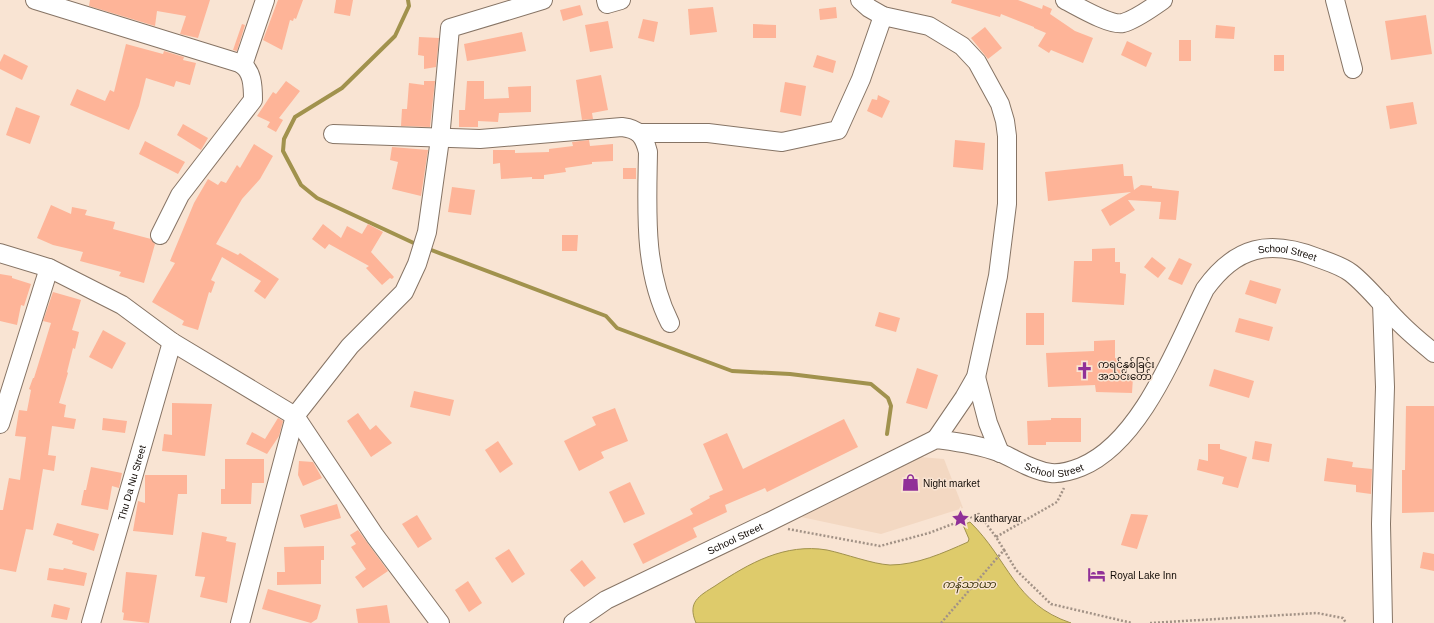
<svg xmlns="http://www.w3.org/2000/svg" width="1434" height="623" font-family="Arial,'Noto Sans Myanmar',sans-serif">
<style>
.built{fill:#f3d8c2}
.water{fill:#decb6b;stroke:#a1924d}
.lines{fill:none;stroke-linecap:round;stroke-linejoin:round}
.stream{stroke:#a1924d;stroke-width:4}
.building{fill:#feb498}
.minor-casing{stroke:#867465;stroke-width:20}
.path{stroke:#a29286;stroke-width:2.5;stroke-dasharray:2 2;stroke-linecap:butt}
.minor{stroke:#fff;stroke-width:18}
.labels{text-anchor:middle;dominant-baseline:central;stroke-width:3;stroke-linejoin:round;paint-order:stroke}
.street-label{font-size:10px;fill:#130c07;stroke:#f9e4d3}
.poi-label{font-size:10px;fill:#130c07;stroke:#f9e4d3;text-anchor:start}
.water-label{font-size:11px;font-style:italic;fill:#3d350b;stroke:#f9e4d3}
</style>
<rect width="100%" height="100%" fill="#f9e4d3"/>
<!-- built -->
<path class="built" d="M920,457l24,2 19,49 -82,26 -80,-17z"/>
<!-- water -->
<path class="water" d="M970,522c39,38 44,82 101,101h-375c-9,-21 3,-27 19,-37 34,-23 70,-43 112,-36 19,4 45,14 63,15 27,0 53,-12 78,-23l1,-3 -6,-14z"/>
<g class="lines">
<!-- stream -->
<g class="stream">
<path d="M408,0l1,6 -14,30 -53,52 -47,29 -11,22 -1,12 18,34 16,13 101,47"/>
<path d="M426,248l180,68 11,12 115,43 58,3 81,10 17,14 3,8 -4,28"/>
</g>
</g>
<!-- building -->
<g class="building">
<path d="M90,0h120l-12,38 -18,-4 6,-18 -29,-5 -2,15 -66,-20z"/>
<path d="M278,0h25l-7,19 -2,-1 -1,3 -3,-1 -8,30 -19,-10z"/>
<path d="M336,0h17l-3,16 -16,-3z"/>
<path d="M952,0h66l24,9 1,-4 9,4 -2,5 25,17 18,7 -10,25 -32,-13 -2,3 -11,-7 8,-13 -12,-5v-1l-33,-13 -1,3 -49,-14z"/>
<path d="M580,5l3,10 -20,6 -3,-11z"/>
<path d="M713,7l4,25 -27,3 -2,-26z"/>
<path d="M836,7l1,11 -17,2 -1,-11z"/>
<path d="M1426,15l6,39 -41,6 -6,-39z"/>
<path d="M643,19l15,3 -4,20 -16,-4z"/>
<path d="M608,21l5,27 -23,4 -5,-27z"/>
<path d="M242,24l3,1 -8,26 -4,-1z"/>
<path d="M753,24l23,1v13h-23z"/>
<path d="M1216,25l19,2 -1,12 -19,-1z"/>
<path d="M985,27l17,21 -14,11 -17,-21z"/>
<path d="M522,32l4,19 -59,10 -3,-17z"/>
<path d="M419,37l20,1 -3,29 -12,2v-13l-6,-1z"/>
<rect x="1179" y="40" width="12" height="21"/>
<path d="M1127,41l25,12 -6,14 -25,-12z"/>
<path d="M126,44l37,10 1,-3 20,6 -1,3 13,3 -6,22 -14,-4 -2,6 -28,-9 -7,28 -10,24 -59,-25 7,-16 28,12 5,-11 4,2z"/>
<path d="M4,54l24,12 -6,14 -22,-11v-7z"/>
<path d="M817,55l19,6 -3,12 -20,-6z"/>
<rect x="1274" y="55" width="10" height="16"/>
<path d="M601,75l7,35 -16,3 1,6 -11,1 -6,-40z"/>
<path d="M286,81l14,10 -21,27 4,2 -7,12 -9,-5 3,-5 -13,-6 16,-24 3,2z"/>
<path d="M424,81h11l-5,46 -29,-1 1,-17h5l2,-26 15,2z"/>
<path d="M467,81h17v18l25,-1 -1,-11 23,-1v26l-32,1 -1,9 -20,-1v6h-19v-17h6z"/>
<path d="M785,82l21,4 -5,30 -21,-4z"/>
<path d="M878,95l12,6 -8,17 -15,-7 5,-12 5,1z"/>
<path d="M1413,102l4,22 -27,5 -4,-23z"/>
<path d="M16,107l24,9 -10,28 -24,-9z"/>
<path d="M183,124l25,14 -7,12 -24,-15z"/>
<path d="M589,140l1,6 23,-2v17l-21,1v2l-27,4 1,4 -22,3v4h-12v-2l-31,2 -1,-16 -7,1v-14h22v3l34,-1v-3l24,-3 -1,-4z"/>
<path d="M955,140l30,3 -2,27 -30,-3z"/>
<path d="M145,141l40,21 -7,12 -39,-20z"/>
<path d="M254,144l19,12 -13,23 -18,20 -26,45 22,11 2,-2 39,26 -14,20 -11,-8 7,-10 -39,-24 -11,23 4,2 -4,11 -2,-1 -11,38 -16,-5 2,-4 -32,-19 23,-39 -5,-2 24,-58 14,-24 10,6 3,-4 5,2 11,-18 3,3z"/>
<path d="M392,147l36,3 -7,46 -29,-7 6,-27 -8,-2z"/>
<path d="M1123,164l1,12h8l2,14 7,-5 11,1v2l27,3 -3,29 -17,-1 2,-17 -33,-2 7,10 -25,16 -9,-16 30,-18 -83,9 -3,-29z"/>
<rect x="623" y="168" width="13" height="11"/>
<path d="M452,187l23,3 -4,25 -23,-3z"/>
<path d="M51,205l20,9 1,-7 15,3 -2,5 30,7 -2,7 38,10 4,5 -11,39 -25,-7 2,-4 -41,-11 3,-9 -30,-7 -16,-7z"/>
<path d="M323,224l18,14 6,-12 15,8 6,-10 15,8 -12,20 23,25 -2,2 -2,-1 -8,7 -16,-17 3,-2 -40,-22 -4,5 -13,-10z"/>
<path d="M562,235h16l-1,16h-15z"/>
<path d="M1115,248v14h5v11l6,1 -2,31 -52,-3 2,-41h18v-12z"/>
<path d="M1152,257l14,11 -8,10 -14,-11z"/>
<path d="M1179,258l13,6 -10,21 -14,-6z"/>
<path d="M0,274l12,2v2l19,6 -7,22 -3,-1 -4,20 -17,-4z"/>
<path d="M1250,280l31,9 -5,15 -31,-10z"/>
<path d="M53,292l28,8 -9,30 7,2 -4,17 -2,-1 -6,24 1,1 -9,30 7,2 -2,12 12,2 -2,10 -22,-3 -4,29 8,1 -2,15 -11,-2 -10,61 -7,-1 -10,43 -16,-3v-59h3l6,-32 11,2 6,-43 -11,-1 4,-26 8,1 4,-21 -2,-1 4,-11h1l17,-55 -8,-2z"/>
<path d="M879,312l21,6 -4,14 -21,-6z"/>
<rect x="1026" y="313" width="18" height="32"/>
<path d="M1239,318l34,9 -4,14 -34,-9z"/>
<path d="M103,330l23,13 -14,26 -23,-12z"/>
<path d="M1115,340v18l5,1 8,18h5l-1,16 -36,-1 -1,-7 -47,2 -2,-34 48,-2v-10z"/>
<path d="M917,368l21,7 -11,34 -21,-6z"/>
<path d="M1214,369l40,12 -5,17 -40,-12z"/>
<path d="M414,391l40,9 -4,16 -40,-9z"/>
<path d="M172,403l40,1 -7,52 -43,-5 2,-17 8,1z"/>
<path d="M1406,406h28v106l-32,1v-43h3z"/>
<path d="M615,408l13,33 -27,11 3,6 -25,13 -15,-30 32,-16 -4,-8z"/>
<path d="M358,413l12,17 6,-5 16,18 -21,14 -24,-36z"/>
<path d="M103,418l24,3 -2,12 -23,-3z"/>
<path d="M278,418l5,3 -4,15 -12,18 -21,-10 6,-12 13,7z"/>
<path d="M1051,418h30v24h-35v3h-18l-1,-24 24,-1z"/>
<path d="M844,419l14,28 -91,45 -2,-4 -40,17 2,7 -34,16 4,9 -54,27 -10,-20 60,-30 -3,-5 20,-11 -1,-2 14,-6 -20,-46 24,-11 16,36z"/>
<path d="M498,441l15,23 -13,9 -15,-23z"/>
<path d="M1255,441l17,3 -3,18 -17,-3z"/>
<path d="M1208,444h12v5l27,8 -9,31 -16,-4 2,-7 -27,-7 2,-11 9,2z"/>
<path d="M1327,458l26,4 -1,5 20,2 -1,25 -15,-2v-7l-32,-4z"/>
<path d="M225,459h39v24h-12l-1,21h-30v-15h4z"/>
<path d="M299,461l14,1 9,16 -19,8 -5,-11z"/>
<path d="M91,467l31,6 -3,15 -7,-2 -4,24 -27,-5 3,-15h2z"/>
<path d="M145,475h42v19h-9l-5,41 -40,-4 5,-30 7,2z"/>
<path d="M630,482l15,32 -21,9 -15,-31z"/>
<path d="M337,504l4,14 -37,10 -4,-13z"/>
<path d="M1131,514l17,1 -11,34 -16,-4z"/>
<path d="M417,515l15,24 -14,9 -16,-24z"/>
<path d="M57,523l42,11 -5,17 -22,-7 1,-3 -20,-6z"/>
<path d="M358,530l30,41 -25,17 -8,-11 11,-8 -15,-22 5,-3 -6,-9z"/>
<path d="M202,532l25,5 -1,4 10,2 -9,60 -27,-6 5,-20 -10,-1z"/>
<path d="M324,546v14h-3v24l-44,1v-13h8l-1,-25z"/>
<path d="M509,549l16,25 -13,9 -17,-25z"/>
<path d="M1423,552l11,2v17l-14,-3z"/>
<path d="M582,560l14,18 -12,9 -14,-17z"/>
<path d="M49,568l14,2 1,-2 23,5 -3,13 -37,-6z"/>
<path d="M126,572l31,3 -8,48 -26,-3 1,-7 -2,-1z"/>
<path d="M468,581l14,22 -13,9 -14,-22z"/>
<path d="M268,589l53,16 -4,14 -6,4 -49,-14z"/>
<path d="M54,604l16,4 -3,12 -16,-3z"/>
<path d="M387,605l3,18h-32l-2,-14z"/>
</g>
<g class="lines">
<defs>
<g id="minor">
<path d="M35,0l204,63c14,6 14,24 14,37l-73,95 -20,40"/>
<path d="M606,0l1,4 14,-4"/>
<path d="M860,0l9,8 14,8 46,10 33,20 15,16 23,42 5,17 2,15v68l-9,72 -22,101 -12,21 -28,41"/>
<path d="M1065,0c12,6 45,26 58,23 14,-4 28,-15 40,-23"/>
<path d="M1335,0l18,69"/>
<path d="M243,65l22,-65"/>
<path d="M640,133h68l74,9 56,-12 23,-51 22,-63"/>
<path d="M333,134l147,5 142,-12c17,2 22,9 26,25 -1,58 -5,118 22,171"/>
<path d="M0,253l49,15 73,37 50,37 123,74 80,120 65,87"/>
<path d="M1382,303l3,84 -4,137 2,99"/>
<path d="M976,377l12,46 12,30"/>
<path d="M0,424l49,-156"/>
<path id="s1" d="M91,623l81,-281"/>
<path d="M240,623l55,-207 55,-70 54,-54 13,-28 10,-32 13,-93 10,-111 93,-28"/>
<path id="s2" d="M573,623l33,-23 165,-79 165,-82c21,3 45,6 65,14 16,7 32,18 50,20 11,1 20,-2 30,-6 61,-25 96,-122 124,-178 31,-43 64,-50 113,-31 11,4 24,8 33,15 19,15 33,35 51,52 10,10 21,19 32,28"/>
</g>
</defs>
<!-- minor casing -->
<use href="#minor" class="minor-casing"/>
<!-- path -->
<g class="path">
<path d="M788,529l92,17 49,-13 50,-19 17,23"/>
<path d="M1004,550l12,20 35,34 81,19"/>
<path d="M941,623l63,-73 -8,-13 61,-35 7,-14"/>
<path d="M1150,623l167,-10 26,5 3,5"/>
</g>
<!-- minor -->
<use href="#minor" class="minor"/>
</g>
<!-- icons -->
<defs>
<symbol id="church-bare" viewBox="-9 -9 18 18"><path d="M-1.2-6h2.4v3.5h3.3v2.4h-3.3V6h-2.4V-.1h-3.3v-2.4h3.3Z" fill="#903098" stroke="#f9e4d3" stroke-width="2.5" paint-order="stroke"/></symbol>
<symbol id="shop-bare" viewBox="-9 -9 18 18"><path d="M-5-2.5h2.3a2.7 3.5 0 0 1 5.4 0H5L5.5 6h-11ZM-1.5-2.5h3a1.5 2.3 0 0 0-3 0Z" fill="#903098" stroke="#f9e4d3" stroke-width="2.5" paint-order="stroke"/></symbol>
<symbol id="sight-bare" viewBox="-9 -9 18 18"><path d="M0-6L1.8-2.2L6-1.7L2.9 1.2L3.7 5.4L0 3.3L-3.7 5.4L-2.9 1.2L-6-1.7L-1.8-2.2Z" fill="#903098" stroke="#f9e4d3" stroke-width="2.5" paint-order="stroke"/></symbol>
<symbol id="hotel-bare" viewBox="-9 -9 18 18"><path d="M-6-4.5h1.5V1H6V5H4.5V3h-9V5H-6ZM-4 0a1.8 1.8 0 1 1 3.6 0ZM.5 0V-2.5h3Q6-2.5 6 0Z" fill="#903098" stroke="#f9e4d3" stroke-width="2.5" paint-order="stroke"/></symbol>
</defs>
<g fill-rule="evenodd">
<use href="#church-bare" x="1072" y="358" width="25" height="25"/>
<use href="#shop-bare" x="898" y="470" width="25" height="25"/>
<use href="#sight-bare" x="948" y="506" width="25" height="25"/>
<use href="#hotel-bare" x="1084" y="562" width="25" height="25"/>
</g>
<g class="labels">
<!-- street labels -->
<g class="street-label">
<text stroke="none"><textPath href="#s2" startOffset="878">School Street</textPath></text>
<text stroke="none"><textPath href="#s2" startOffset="531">School Street</textPath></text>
<text stroke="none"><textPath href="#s1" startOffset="146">Thu Da Nu Street</textPath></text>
<text stroke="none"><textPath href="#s2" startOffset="183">School Street</textPath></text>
</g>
<!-- poi labels -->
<g class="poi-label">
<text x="1098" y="364">ကရင်နှစ်ခြင်း<tspan x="1098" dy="12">အသင်းတော်</tspan></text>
<text x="923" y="483">Night market</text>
<text x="974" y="518">kantharyar</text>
<text x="1110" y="575">Royal Lake Inn</text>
</g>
<!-- water labels -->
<g class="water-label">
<text x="969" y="584">ကန်သာယာ</text>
</g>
</g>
</svg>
